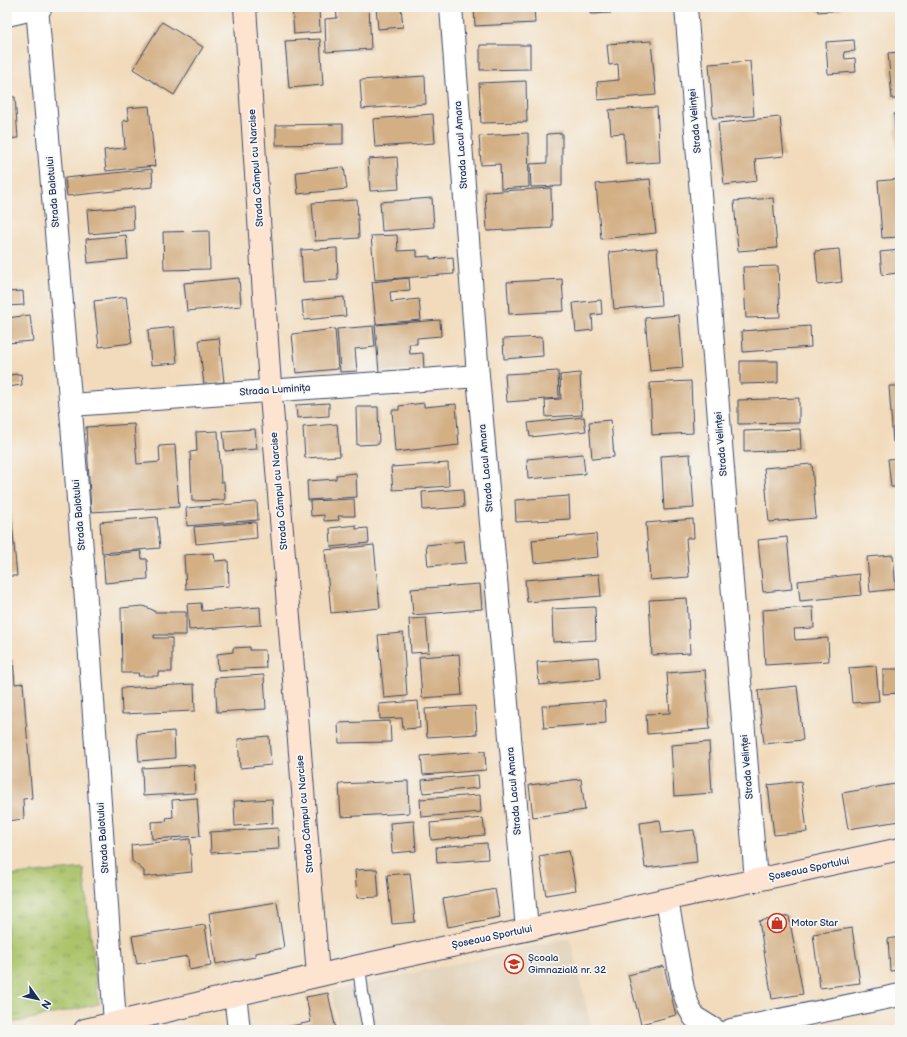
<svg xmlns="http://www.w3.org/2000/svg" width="907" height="1037" font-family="'Balsamiq Sans',sans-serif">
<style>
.built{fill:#dfceb4}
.grass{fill:url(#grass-tufts);stroke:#627863}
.building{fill:#d3af84}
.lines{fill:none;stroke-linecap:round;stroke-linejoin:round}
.lane-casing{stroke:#3b496c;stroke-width:14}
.street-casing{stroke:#3b496c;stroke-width:24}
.secondary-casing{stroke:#3b496c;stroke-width:24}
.lane{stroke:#fff;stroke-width:12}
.street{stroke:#fff;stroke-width:22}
.secondary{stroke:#fde4d1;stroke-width:22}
.labels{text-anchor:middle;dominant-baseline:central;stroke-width:3.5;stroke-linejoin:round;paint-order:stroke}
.street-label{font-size:10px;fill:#1b2f5e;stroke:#f6f6f2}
.poi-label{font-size:10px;fill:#1b2f5e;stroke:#f6f6f2;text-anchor:start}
</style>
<defs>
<pattern id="grass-tufts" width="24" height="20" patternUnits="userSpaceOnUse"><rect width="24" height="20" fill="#aac268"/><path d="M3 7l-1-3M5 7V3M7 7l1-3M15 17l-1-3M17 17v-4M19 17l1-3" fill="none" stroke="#8a9e59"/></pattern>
</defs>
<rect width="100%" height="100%" fill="#f6f6f2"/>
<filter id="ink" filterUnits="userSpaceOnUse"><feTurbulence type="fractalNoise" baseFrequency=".025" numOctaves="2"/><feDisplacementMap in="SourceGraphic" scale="8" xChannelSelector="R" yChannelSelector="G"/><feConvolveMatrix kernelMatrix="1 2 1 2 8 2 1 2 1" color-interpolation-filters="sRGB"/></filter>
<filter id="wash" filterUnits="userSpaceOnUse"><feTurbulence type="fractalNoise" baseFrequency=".012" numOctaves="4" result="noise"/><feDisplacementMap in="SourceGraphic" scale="16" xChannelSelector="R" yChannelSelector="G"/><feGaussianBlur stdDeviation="0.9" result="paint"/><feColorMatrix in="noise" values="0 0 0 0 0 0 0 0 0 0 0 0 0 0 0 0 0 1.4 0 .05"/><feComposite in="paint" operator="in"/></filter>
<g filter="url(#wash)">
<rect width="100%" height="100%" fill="#f2dbbc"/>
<!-- built -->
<path class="built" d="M570,938l22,92h-254l-6,-39z"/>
<!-- grass -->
<path class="grass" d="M83,868l16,136 -92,20v-148z"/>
<g id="blocks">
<!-- building -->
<g class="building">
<path d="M292,7h27l1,25 -26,2z"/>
<path d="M336,7h33l2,42 -45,3 -1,-33 12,-1z"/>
<path d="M376,7h25l2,20 -25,2z"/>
<path d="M474,7h60l1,16 -60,3z"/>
<path d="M590,7h20l1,6 -21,1z"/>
<path d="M618,7h44v1l-44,3z"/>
<path d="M817,7h24v3l-23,2z"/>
<path d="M872,7h11v1l-11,1z"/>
<path d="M162,22l41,25 -29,48 -41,-26z"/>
<path d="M320,39l3,46 -34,3 -4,-47z"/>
<path d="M854,40l1,11 -11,1 1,7 10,-1 1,14 -28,2 -2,-32z"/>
<path d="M651,41l5,54 -58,5 -1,-18 22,-2 -1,-16 -9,1 -2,-21z"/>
<path d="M480,45h50v24l-50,1z"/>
<path d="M900,52v47h-8l-4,-46z"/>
<path d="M7,59h2l2,33h-4z"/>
<path d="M750,61l4,55 -41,2 -4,-54z"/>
<path d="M425,76l1,28 -64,5 -2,-29z"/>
<path d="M526,81l1,41 -46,1 -2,-40z"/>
<path d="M7,97h8l3,41 -11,1z"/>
<path d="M149,106l6,60 -49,5 -2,-21 21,-2 -2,-27 6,-1 -2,-12z"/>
<path d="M657,107l3,55 -34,2 -2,-31 -13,1 -2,-24z"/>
<path d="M900,113v56h-2l-4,-55z"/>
<path d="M433,114l2,29 -60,4 -2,-28z"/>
<path d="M780,117l4,39 -29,3 2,22 -33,4 -6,-62z"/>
<path d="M343,124v20l-67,1v-20z"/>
<path d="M528,133l1,54 -28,2 -1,-25 -19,1 -2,-29z"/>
<path d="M562,133v53l-31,1 -1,-23 17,-1v-29z"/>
<path d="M397,157l2,32 -29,2 -2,-32z"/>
<path d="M344,167l3,22 -49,5 -2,-22z"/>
<path d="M152,169l1,18 -86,9 -2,-18z"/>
<path d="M650,179l6,54 -55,6 -5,-55z"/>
<path d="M900,179v58l-18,1 -4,-57z"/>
<path d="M551,188l1,40 -65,3 -2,-39z"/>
<path d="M432,198l2,29 -52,4 -2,-29z"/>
<path d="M773,198l4,50 -39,3 -4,-50z"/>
<path d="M357,200l2,38 -44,3 -3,-38z"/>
<path d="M133,207l1,23 -45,4 -2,-24z"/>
<path d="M209,231l1,38 -46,1 -1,-38z"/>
<path d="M126,235l2,24 -40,4 -2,-24z"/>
<path d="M397,235l1,16 19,-1v7l13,-1v3l23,-2 1,17 -79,6 -4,-44z"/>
<path d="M337,248l1,32 -35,2 -2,-32z"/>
<path d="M657,248l4,57 -47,4 -5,-57z"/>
<path d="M839,249l3,33 -24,3 -3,-34z"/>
<path d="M900,250v46h-1l-2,-23 -15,2 -2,-23z"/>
<path d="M778,266l2,51 -34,1 -3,-51z"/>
<path d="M239,278l2,28 -54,5 -3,-28z"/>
<path d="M409,278l1,12 -20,2 1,10 28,-3 2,21 -45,4 -4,-42z"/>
<path d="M562,279l2,32 -55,3 -2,-32z"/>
<path d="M23,291l1,14 -17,1v-14z"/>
<path d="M126,297l6,46 -33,4 -5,-46z"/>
<path d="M344,297l2,19 -42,4 -2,-19z"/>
<path d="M601,300l1,14 -10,1 1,15 -17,2 -3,-29z"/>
<path d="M30,315l3,26 -26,2v-25z"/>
<path d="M679,315l4,53 -33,3 -5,-53z"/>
<path d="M440,320l1,16 -24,2v6h-8l1,10 13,-1 1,16 -45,3 -4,-47z"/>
<path d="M373,326l2,21 -20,2 2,22 -17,1 -3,-43z"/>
<path d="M810,326l1,21 -68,5 -1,-21z"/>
<path d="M174,327l3,36 -26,2 -3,-35z"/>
<path d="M335,329l3,40 -42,4 -4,-39z"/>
<path d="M542,337l1,19 -39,3 -1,-20z"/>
<path d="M219,338l5,44 -20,3 -5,-45z"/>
<path d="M740,361h38v22l-38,1z"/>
<path d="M558,371l1,27 -52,4 -2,-28z"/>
<path d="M580,373l2,42 -36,2 -1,-17 16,-1 -1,-24z"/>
<path d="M21,374l1,11 -15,2v-12z"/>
<path d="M691,381l2,52 -41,2 -2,-52z"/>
<path d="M889,386h11v55l-7,1z"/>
<path d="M799,398v25l-61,1v-24z"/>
<path d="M329,403v13l-32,2 -1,-13z"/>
<path d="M424,403v4l32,-3 3,41 -64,7 -3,-42h7v-4z"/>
<path d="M356,407h22l1,37 -22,1z"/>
<path d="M584,417l2,14 -56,6 -2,-14z"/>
<path d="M611,420l3,37 -22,2 -3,-37z"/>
<path d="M134,424l3,40 23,-2 -1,-16 16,-1 4,62 -88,5 -5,-85z"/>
<path d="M337,424l3,32 -35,2 -2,-31z"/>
<path d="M255,429l2,20 -32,2 -2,-20z"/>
<path d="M800,429l1,21 -57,2v-21z"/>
<path d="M218,431l3,51h3l1,18 -33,1 -2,-49 7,-1 -1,-19z"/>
<path d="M583,454l2,20 -57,5 -1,-20z"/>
<path d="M690,454l4,54 -30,2 -3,-54z"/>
<path d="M900,458v29h-9l-3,-28z"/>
<path d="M448,463l1,23 -56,4 -2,-23z"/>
<path d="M812,464l4,54 -47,4 -5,-54z"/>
<path d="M356,473l1,24 -49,3 -1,-19 29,-2v-4z"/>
<path d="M7,479h1l9,97h-10z"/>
<path d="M463,489l1,18 -41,3 -1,-18z"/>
<path d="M569,496l1,23 -54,3 -1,-22z"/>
<path d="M354,499l1,17h-17l1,4 -15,1v-6l-13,1 -1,-15z"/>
<path d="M257,502l1,18 -71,6 -1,-18z"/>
<path d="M157,517l3,31 -58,5 -2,-31z"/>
<path d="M693,519l1,19h-8l3,39 -39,3 -4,-57z"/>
<path d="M256,522l1,16 -61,6 -2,-17z"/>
<path d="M356,525v4l12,-1 1,15 -38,4 -1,-19z"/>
<path d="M596,534l2,23 -64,6 -2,-23z"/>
<path d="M787,537l5,52 -29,3 -5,-52z"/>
<path d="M464,541l2,22 -38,3 -2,-21z"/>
<path d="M374,545l6,63 -49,5 -6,-63z"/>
<path d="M141,551l1,8h5l1,20 -43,4 -2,-28z"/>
<path d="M214,553l1,8 13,-1 1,26 -43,3 -2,-34z"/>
<path d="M893,555l3,34 -26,3 -3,-35z"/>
<path d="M599,574l2,22 -74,6 -2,-22z"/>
<path d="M859,574l2,21 -61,6 -2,-20z"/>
<path d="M480,584l2,25 -69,6 -2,-26z"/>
<path d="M687,598l3,55 -38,2 -3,-55z"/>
<path d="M201,603l1,8 58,-4 1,18 -72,5 -2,-26z"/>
<path d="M143,606l10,4 1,2h32v23h-32v3h18v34h-14v4h-20l1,-3h-17l-1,-65z"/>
<path d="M595,607l1,33 -43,2 -1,-33z"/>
<path d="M813,607l1,21 -20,1 1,11 33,-2 1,23 -64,4 -3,-55z"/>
<path d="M426,618l3,34 -18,1 -2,-34z"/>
<path d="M403,633l4,63 -23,2 -6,-63z"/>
<path d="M250,647v3h15l1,18 -48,2 -1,-16 16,-2v-4z"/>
<path d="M459,654l3,41 -40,3 -3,-41z"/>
<path d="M598,657l2,22 -61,6 -2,-23z"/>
<path d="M13,659l2,25 8,-1 9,115 -9,1 1,20 -17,2v-161z"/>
<path d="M876,666l3,35 -27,2 -3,-35z"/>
<path d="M883,669h17v24l-17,1z"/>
<path d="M705,670l5,59 -63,5 -1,-20 24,-1 -3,-40z"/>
<path d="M264,675l2,34 -49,3 -2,-34z"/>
<path d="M194,684l1,27 -73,3 -1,-26z"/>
<path d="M797,686l6,54 -39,4 -6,-54z"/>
<path d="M418,701l2,27 -17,1 -1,-11 -22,1 -1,-15z"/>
<path d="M605,701l1,22 -62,5 -2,-22z"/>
<path d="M475,706l2,28 -50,3 -2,-28z"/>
<path d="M390,721l1,21 -52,1 -1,-20z"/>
<path d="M174,731l1,27 -36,3 -2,-27z"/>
<path d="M269,736l2,29 -31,3 -2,-29z"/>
<path d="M709,742l3,51 -38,3 -3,-51z"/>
<path d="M485,751l1,19 -63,5 -2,-19z"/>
<path d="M194,765l1,28 -52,3 -1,-28z"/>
<path d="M478,775l1,13 -56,5 -1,-13z"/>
<path d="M581,779l4,31 -52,7 -4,-32z"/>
<path d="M408,781l1,32 -68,4 -2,-33z"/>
<path d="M801,781l6,51 -33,3 -6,-50z"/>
<path d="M895,784l5,37 -52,8 -6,-36z"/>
<path d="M480,795l1,17 -60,5 -1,-18z"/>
<path d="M197,798l3,38 -48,3 -1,-17 16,-1 -1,-3 7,-1 -1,-17z"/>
<path d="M272,799l1,24 -38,3 -1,-25z"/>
<path d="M483,818l2,17 -54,5 -1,-17z"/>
<path d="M660,820l2,13 32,-3 3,32 -52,6 -5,-45z"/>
<path d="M414,821l2,30 -24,2 -2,-30z"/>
<path d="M278,828l1,21 -68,4 -1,-21z"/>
<path d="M190,839l2,33 -48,5v-6l-12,-10 -1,-16z"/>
<path d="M487,843l1,16 -51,4 -1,-16z"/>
<path d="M569,851l7,39 -30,5 -7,-39z"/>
<path d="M377,869l2,28 -22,1 -2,-28z"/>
<path d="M410,873l5,49 -23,2 -5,-49z"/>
<path d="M495,889l5,28 -52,10 -5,-28z"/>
<path d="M277,902l7,46 -29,5v4l-39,7 -7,-51z"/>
<path d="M789,916l14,78 -31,5 -13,-78z"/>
<path d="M205,925l6,41 -22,4 -1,-14 -51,8 -5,-28z"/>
<path d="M852,928l8,55 -40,5 -7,-54z"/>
<path d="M900,937v33l-10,1 -2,-32z"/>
<path d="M664,966l12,49 -35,9 -13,-49z"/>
<path d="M328,993l8,37h-66l41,-8 -5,-25z"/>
</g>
</g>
</g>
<g filter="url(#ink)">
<use href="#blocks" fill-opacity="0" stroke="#3b496c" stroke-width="1"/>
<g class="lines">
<defs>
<path id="lane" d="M359,966l3,26 7,38"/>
<g id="street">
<path d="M37,7l32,379 18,227 28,410"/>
<path d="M451,7l27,369 49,553"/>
<path d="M686,7l70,874"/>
<path d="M7,15l34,-8"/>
<path d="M71,405l407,-29"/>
<path d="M667,900l16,89 6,19 5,9 21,13"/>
<path d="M235,994l4,36"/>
<path d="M731,1030l169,-35"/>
</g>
<g id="secondary">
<path d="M245,7l24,364 49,604"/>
<path d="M85,1030l274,-64 541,-117"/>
</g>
</defs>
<!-- lane casing -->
<use href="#lane" class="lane-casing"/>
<!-- street casing -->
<use href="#street" class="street-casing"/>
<!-- secondary casing -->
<use href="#secondary" class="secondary-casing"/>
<!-- lane -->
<use href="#lane" class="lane"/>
<!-- street -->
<use href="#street" class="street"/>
<!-- secondary -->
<use href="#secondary" class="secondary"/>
</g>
</g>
<!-- icons -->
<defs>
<symbol id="shop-ring" viewBox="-11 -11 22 22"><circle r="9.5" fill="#f6f6f2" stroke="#c8321e" stroke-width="1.5"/><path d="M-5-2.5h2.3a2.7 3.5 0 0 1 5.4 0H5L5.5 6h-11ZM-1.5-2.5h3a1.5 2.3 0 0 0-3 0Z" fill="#c8321e"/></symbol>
<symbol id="school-ring" viewBox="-11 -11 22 22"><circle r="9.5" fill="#f6f6f2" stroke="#c8321e" stroke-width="1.5"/><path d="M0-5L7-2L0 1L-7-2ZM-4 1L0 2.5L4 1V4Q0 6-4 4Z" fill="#c8321e"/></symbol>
</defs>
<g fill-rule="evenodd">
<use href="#shop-ring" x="766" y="912" width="22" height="22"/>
<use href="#school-ring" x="503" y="953" width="22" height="22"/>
</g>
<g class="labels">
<!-- street labels -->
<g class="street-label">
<text transform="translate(695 121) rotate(-95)">Strada Velinței</text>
<text transform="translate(461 145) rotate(-94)">Strada Lacul Amara</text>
<text transform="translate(256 168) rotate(-94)">Strada Câmpul cu Narcise</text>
<text transform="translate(53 192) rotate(-95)">Strada Balotului</text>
<text transform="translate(275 390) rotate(-4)">Strada Luminița</text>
<text transform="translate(721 444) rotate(-95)">Strada Velinței</text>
<text transform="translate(486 468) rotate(-95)">Strada Lacul Amara</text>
<text transform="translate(279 491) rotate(-95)">Strada Câmpul cu Narcise</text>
<text transform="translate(79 515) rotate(-95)">Strada Balotului</text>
<text transform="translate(747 767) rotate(-95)">Strada Velinței</text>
<text transform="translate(514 791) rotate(-95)">Strada Lacul Amara</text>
<text transform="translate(305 814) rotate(-95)">Strada Câmpul cu Narcise</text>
<text transform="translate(103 838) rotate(-94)">Strada Balotului</text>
<text transform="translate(809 869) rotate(-12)">Șoseaua Sportului</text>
<text transform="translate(492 937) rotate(-12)">Șoseaua Sportului</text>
</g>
<!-- poi labels -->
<g class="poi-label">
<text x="791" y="923">Motor Star</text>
<text x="528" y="958">Școala<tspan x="528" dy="12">Gimnazială nr. 32</tspan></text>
</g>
</g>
<!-- margin -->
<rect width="907" height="1037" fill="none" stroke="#f6f6f2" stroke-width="24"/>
<!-- north arrow -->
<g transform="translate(38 999) rotate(123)" stroke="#f6f6f2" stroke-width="3" paint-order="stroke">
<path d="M0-3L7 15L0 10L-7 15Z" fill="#1b2f5e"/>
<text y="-6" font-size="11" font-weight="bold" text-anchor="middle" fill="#1b2f5e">N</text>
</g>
</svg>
